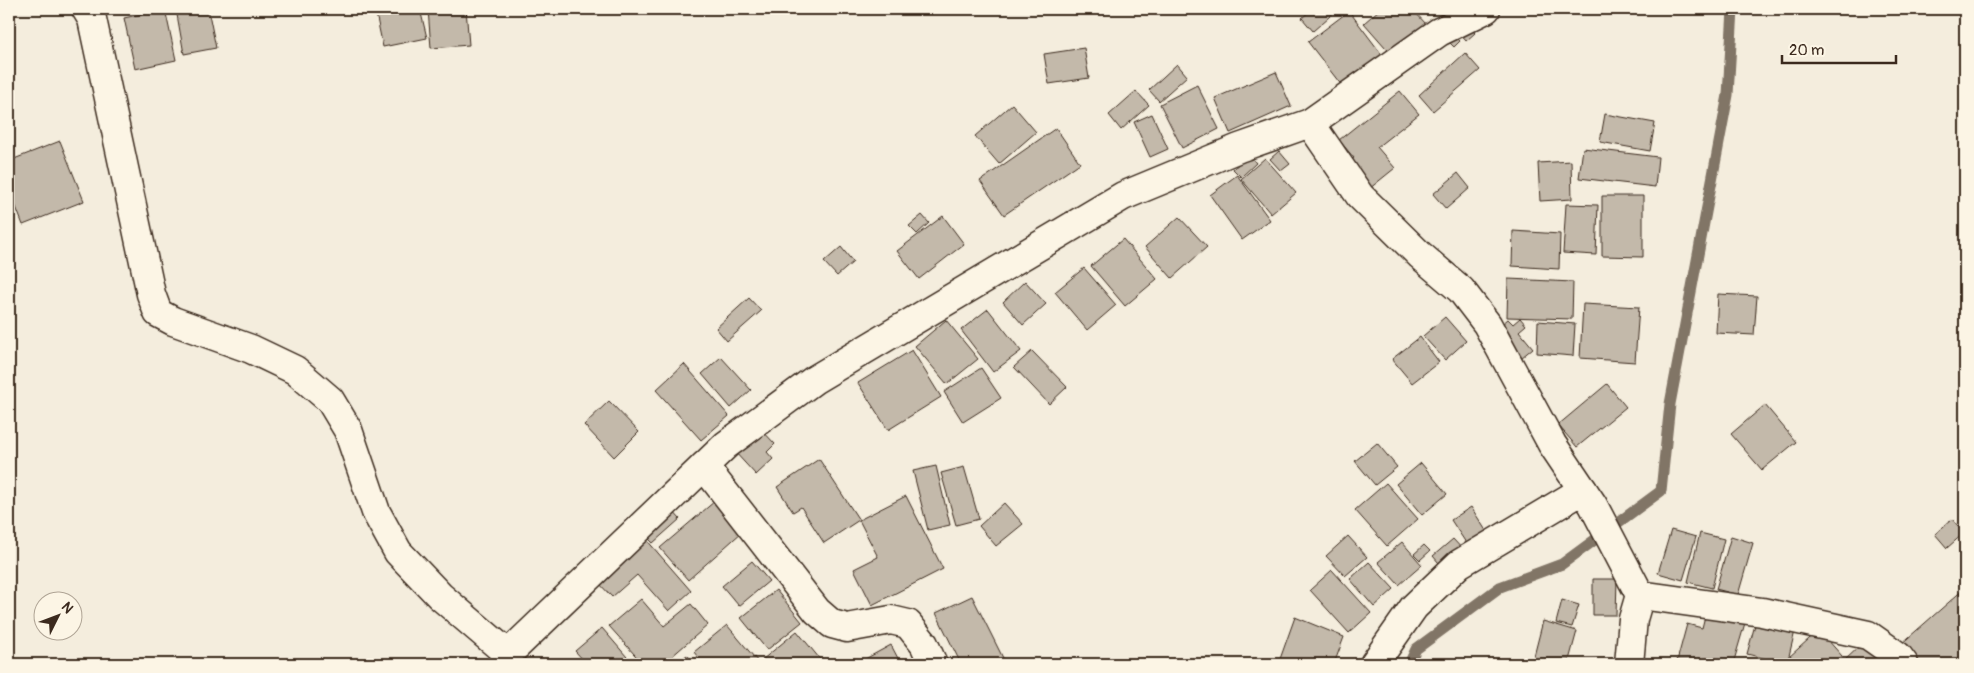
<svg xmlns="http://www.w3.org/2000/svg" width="1974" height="673" font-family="Pangolin,sans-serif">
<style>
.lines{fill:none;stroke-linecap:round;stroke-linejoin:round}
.stream{stroke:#817466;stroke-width:11}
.building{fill:#c3b9aa;stroke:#3b2a1e}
.street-casing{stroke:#3b2a1e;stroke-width:31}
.street{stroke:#fcf5e5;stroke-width:28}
</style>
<rect width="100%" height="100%" fill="#f4eddd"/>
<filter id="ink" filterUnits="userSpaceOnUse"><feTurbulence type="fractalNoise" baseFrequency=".02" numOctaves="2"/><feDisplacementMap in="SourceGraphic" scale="10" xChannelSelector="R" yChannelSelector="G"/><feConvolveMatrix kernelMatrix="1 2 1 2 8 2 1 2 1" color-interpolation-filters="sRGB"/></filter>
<g filter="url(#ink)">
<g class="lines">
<!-- stream -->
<path class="stream" d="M1409,664l7,-15 84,-62 62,-23 99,-73 9,-87 58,-309 5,-86"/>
</g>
<!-- building -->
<g class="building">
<path d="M165,9l11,51 -41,9 -11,-51z"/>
<path d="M176,9h32l8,39 -32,6z"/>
<path d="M375,9h45l7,29 -44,9z"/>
<path d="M428,9h38l3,36 -38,3z"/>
<path d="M1312,9h26l-25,22 -11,-13z"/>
<path d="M1380,9h32l15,16 -34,31 -29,-33z"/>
<path d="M1349,11l37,49 -40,31 -38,-49z"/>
<path d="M1468,26l7,7 -9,8 -7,-8z"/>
<path d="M1456,37l4,4 -6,6 -4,-4z"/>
<path d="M1084,48l5,30 -40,6 -5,-30z"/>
<path d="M1465,53l15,17 -47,41 -14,-16z"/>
<path d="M1177,64l10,12 -28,25 -10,-11z"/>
<path d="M1276,72l15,34 -61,27 -15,-35z"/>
<path d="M1197,85l22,44 -37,19 -22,-44z"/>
<path d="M1136,91l13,14 -28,25 -12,-15z"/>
<path d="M1400,91l19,23 -42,33 18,21 -26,21 -21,-27 6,-4 -15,-18z"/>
<path d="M1012,104l24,28 -37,32 -24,-28z"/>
<path d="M1152,114l16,35 -18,8 -16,-35z"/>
<path d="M1605,114l50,9 -5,28 -50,-9z"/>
<path d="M1056,128l24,35 -76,52 -24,-34z"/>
<path d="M60,141l24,60 -61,24 -14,-36v-28z"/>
<path d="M1583,148l75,9 -3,30 -76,-9z"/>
<path d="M1279,151l11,13 -9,7 -11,-12z"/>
<path d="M1249,155l7,8 -15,14 -8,-8z"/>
<path d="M1265,158l31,35 -25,21 -30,-35z"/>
<path d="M1571,161l1,38 -32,2 -2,-38z"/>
<path d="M1458,173l12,15 -24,21 -13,-15z"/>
<path d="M1237,175l33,45 -28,20 -32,-45z"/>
<path d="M1602,196h41v61l-41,-1z"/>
<path d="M1566,204l32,1 -2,50 -33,-2z"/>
<path d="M922,215l7,8 -12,11 -8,-8z"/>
<path d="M943,216l21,28 -45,35 -22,-28z"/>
<path d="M1179,217l28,30 -35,31 -27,-31z"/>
<path d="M1513,231l47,3 -1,35 -47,-3z"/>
<path d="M1123,239l34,40 -32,27 -34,-40z"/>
<path d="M841,247l12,15 -16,14 -13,-14z"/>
<path d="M1084,268l32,37 -29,25 -32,-38z"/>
<path d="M1508,279l65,3 -1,37 -65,-2z"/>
<path d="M1025,281l21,23 -23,21 -20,-23z"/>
<path d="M1718,294l39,2 -3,39 -38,-2z"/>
<path d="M749,298l12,13 -34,30 -11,-13z"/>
<path d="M1583,304l56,3 -4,55 -55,-4z"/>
<path d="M988,309l33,42 -28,21 -32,-42z"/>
<path d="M1445,317l21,24 -21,19 -22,-24z"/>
<path d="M1520,318l6,7 -7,6 14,17 -12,10 -25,-29 12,-10 5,5z"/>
<path d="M946,320l32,39 -31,25 -32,-38z"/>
<path d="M1538,321l37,3 -2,32 -36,-3z"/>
<path d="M1420,337l19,25 -27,21 -20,-24z"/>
<path d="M912,350l29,47 -53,33 -30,-47z"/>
<path d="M1032,351l35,36 -18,17 -35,-37z"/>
<path d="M721,357l30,33 -20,18 -29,-34z"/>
<path d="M684,364l45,52 -28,24 -45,-50z"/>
<path d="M981,368l20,30 -38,24 -19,-30z"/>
<path d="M1607,384l19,23 -49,40 -19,-22z"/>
<path d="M609,401l30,31 -25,25 -30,-32z"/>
<path d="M1765,405l31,37 -34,28 -31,-36z"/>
<path d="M760,428l15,16 -8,8 6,7 -17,16 -22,-24z"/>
<path d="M1377,443l20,24 -22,18 -20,-24z"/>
<path d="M819,459l40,61 -35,23 -23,-36 -8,5 -16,-25z"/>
<path d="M1421,463l26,31 -25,21 -26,-31z"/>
<path d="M936,466l14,59 -22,5 -15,-59z"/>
<path d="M964,467l15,52 -23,6 -15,-52z"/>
<path d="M1386,483l32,36 -31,27 -32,-36z"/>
<path d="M906,496l37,73 -71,36 -18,-36 24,-12 -19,-37z"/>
<path d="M715,501l27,31 -54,48 -28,-32z"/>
<path d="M1004,503l19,21 -27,22 -17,-20z"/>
<path d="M1471,507l19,30 -20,12 -19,-29z"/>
<path d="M672,510l8,9 -27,24 -9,-9z"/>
<path d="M1952,519l12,14 -17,15 -12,-14z"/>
<path d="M1671,530l25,7 -13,43 -25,-7z"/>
<path d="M1700,533l24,6 -12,49 -24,-6z"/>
<path d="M1348,536l19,21 -22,19 -19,-20z"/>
<path d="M1731,536l22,7 -15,52 -22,-6z"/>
<path d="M645,538l46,53 -22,20 -32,-36 -25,22 -16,-17z"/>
<path d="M1453,539l11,12 -20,18 -11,-13z"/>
<path d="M1402,542l20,23 -23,20 -21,-23z"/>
<path d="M1424,545l6,6 -10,9 -6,-6z"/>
<path d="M752,561l17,20 -30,25 -17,-20z"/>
<path d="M1369,562l25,27 -20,18 -24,-28z"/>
<path d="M1332,570l39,43 -22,20 -39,-43z"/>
<path d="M1593,579h24l-1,36h-23z"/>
<path d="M1965,588v72l-4,4h-44l-17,-19z"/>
<path d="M776,590l26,32 -35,28 -26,-32z"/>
<path d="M972,596l34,68h-45l-25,-51z"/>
<path d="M641,599l23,27 27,-22 17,21 -45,39h-20l-34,-38z"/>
<path d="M1562,600l17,5 -7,22 -16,-4z"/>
<path d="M1706,612l39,11 -12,41h-43l-13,-3 10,-37 15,4z"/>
<path d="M1295,617l49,20 -10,27h-41l-13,-5z"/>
<path d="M1543,621l34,10 -9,33h-36z"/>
<path d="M1756,621l39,10 -8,33 -40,-10z"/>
<path d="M727,625l32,38 -2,1h-54l-9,-12z"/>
<path d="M602,628l31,36h-46l-12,-13z"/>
<path d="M1819,630l23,26 -9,8h-38l-6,-7z"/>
<path d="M797,631l27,33h-58l-4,-4z"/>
<path d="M1863,643l19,21h-35l-3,-3z"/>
<path d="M891,645l10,19h-45z"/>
<path d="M687,655l8,9h-19z"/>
</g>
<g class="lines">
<defs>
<g id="street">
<path d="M86,9l6,10 59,275 7,19 15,8 78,28 44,21 35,30 18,30 28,82 22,40 42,44 68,58"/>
<path d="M1310,123l50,73 60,59 41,35 26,34 65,120 41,61 47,90 -7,24 -4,45"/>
<path d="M704,466l113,145 15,13 15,4 44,-8 17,4 16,20 9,20"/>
<path d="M1640,595l122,17 106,23 30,21 6,8"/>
<path d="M502,664l6,-10 218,-209 88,-65 309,-184 116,-48 71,-25 129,-91 47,-23"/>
<path d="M1374,664l40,-57 45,-43 124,-74"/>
</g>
</defs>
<!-- street casing -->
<use href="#street" class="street-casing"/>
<!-- street -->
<use href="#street" class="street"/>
</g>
</g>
<!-- margin -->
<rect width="1974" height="673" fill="none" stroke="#fcf5e5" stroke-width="30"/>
<rect x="15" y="15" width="1944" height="643" fill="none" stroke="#3b2a1e" stroke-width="2" filter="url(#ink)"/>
<!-- north arrow -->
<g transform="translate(58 616) rotate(48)"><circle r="24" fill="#fcf5e5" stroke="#afa495"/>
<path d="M0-4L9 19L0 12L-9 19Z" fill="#3b2a1e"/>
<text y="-8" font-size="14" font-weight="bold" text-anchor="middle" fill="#3b2a1e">N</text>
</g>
<!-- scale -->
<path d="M1782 55v8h114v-8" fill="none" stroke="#3b2a1e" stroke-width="2.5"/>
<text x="1789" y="55" font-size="15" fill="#3b2a1e" stroke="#fcf5e5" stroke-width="4" paint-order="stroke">20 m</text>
</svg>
